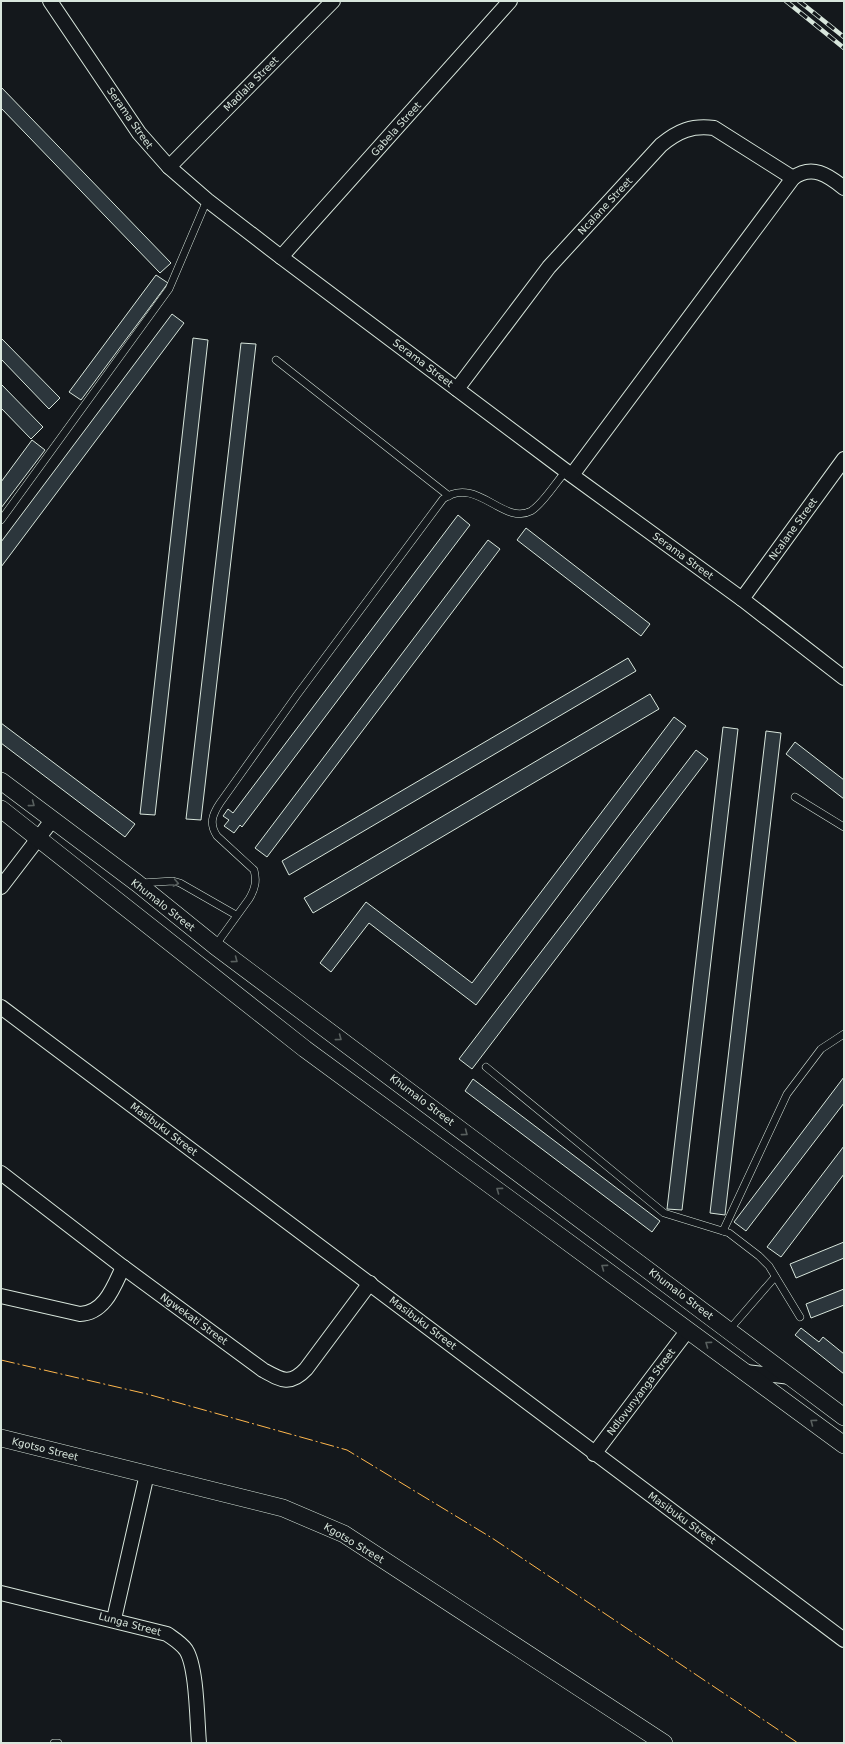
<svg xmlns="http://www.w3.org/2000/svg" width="845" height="1744" font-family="'DejaVu Sans',sans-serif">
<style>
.building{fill:#2c363c;stroke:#d8e6dc}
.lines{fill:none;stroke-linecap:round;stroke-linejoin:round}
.service-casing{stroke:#d8e6dc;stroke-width:8}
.minor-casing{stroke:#d8e6dc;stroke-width:16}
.tertiary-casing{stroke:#d8e6dc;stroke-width:18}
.service{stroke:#14181c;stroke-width:7}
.minor{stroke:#14181c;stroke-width:14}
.tertiary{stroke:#14181c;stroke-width:17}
.rail-casing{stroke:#d8e6dc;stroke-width:4.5}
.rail{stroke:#14181c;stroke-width:3;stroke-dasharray:9;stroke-linecap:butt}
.power{stroke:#ffb74d;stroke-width:1;stroke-dasharray:14 3 2 3;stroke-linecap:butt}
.oneway{stroke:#59605f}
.labels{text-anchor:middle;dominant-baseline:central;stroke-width:3;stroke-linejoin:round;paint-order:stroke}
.street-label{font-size:10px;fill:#d8e6dc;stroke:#14181c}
</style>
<rect width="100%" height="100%" fill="#14181c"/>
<!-- building -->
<g class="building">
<path d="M1,87l170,176 -11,10 -159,-165z"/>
<path d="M156,275l12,8 -87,117 -12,-8z"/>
<path d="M172,314l12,9 -183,244v-25z"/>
<path d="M1,338l59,60 -11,11 -48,-50z"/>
<path d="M193,338l15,2 -53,475 -15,-1z"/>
<path d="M241,343l15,1 -55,476 -15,-1z"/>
<path d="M1,384l42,43 -12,12 -30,-31z"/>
<path d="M32,440l13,10 -44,58v-26z"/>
<path d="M458,515l12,10 -228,302 -2,-2 -6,8 -10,-7 5,-6 -6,-4 5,-7 5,4z"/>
<path d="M526,528l124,96 -9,12 -124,-96z"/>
<path d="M488,540l12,9 -233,308 -12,-9z"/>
<path d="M628,658l8,13 -347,204 -7,-14z"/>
<path d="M650,694l9,15 -346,204 -9,-15z"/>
<path d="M674,717l12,9 -210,279 -107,-82 -38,49 -11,-9 46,-61 106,81z"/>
<path d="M1,723l134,101 -10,13 -124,-94z"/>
<path d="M723,727l15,2 -56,481 -15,-1z"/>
<path d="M766,731l15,2 -56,482 -15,-2z"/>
<path d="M795,742l49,38v19l-58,-45z"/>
<path d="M696,750l12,9 -236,310 -13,-10z"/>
<path d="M844,1077v26l-98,128 -12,-9z"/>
<path d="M473,1079l187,142 -8,11 -187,-141z"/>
<path d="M844,1146v28l-63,83 -14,-10z"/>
<path d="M844,1242v16l-48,20 -6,-14z"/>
<path d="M844,1289v16l-33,13 -5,-14z"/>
<path d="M801,1328l18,14 4,-5 21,17v20l-49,-39z"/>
</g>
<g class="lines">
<defs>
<g id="service">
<path d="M276,360l173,136"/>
<path d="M1,520l168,-231 38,-89"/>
<path d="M795,797l49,30"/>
<path d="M141,883l32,-2 7,2 56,32"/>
<path d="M215,946l34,-47c6,-10 8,-18 5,-29l-37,-34c-8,-12 -5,-21 3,-33l77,-108 146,-196c34,-24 60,27 88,12 12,-7 25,-29 35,-40"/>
<path d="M486,1067l178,146 65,20 30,23 10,10 31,51"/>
<path d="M723,1231l64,-137 34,-45 23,-15"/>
<path d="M729,1330l46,-53"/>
<path d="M54,1743h4"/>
</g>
<g id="minor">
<path d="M50,1l89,132 30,34 38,33 74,57 285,214 176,128 102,79"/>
<path d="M169,167l164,-166"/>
<path d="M281,257l229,-256"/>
<path d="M457,389l92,-122 112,-122c17,-14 31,-20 53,-17l79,50"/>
<path d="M572,475l221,-297c19,-14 35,-3 51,10"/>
<path d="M742,599l102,-140"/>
<path d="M1,887l52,-68"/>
<path d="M1,1007l843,633"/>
<path d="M1,1173l122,94 140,103c18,10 27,16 43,-1l64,-86"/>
<path d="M1,1296l79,18c25,-1 34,-28 43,-47"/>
<path d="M746,1372l45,5"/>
<path d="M594,1454l94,-124"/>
<path d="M1,1593l166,41c7,5 14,9 19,16 11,17 11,71 13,93"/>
<path d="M114,1619l33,-145"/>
</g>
<g id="tertiary">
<path d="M1,781l136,102 78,63 629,471"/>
<path d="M1,809l304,240 539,396"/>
<path d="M1,1438l282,70 61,26 320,209"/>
</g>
</defs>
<!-- service casing -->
<use href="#service" class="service-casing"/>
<!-- minor casing -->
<use href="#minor" class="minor-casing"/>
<!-- tertiary casing -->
<use href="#tertiary" class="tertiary-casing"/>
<!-- service -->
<use href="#service" class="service"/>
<!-- minor -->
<use href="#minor" class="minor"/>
<!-- tertiary -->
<use href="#tertiary" class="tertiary"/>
<defs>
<g id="rail">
<path d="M786,1l58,47"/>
<path d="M799,1l45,36"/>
</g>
</defs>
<!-- rail casing -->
<use href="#rail" class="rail-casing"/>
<!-- rail -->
<use href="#rail" class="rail"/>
<!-- power -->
<path class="power" d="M1,1360l146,34 200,56 145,88 306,205"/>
</g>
<!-- one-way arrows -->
<defs><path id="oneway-chevron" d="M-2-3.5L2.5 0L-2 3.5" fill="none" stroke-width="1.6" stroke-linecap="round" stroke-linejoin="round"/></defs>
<g class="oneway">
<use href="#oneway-chevron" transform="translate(32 804) rotate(37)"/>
<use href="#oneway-chevron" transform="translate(176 883) rotate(10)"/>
<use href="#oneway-chevron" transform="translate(235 960) rotate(37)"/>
<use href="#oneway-chevron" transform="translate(339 1038) rotate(37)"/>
<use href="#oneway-chevron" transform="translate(465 1133) rotate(37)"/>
<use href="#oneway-chevron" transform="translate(499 1190) rotate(-144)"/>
<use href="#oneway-chevron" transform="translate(604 1267) rotate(-144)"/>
<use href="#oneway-chevron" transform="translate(708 1344) rotate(-144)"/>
<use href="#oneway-chevron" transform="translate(813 1422) rotate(-143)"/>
</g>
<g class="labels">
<!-- street labels -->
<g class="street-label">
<text transform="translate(251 84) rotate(-45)">Madlala Street</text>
<text transform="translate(130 118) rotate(55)">Serama Street</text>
<text transform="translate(396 129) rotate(-48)">Gabela Street</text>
<text transform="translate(605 206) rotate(-47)">Ncalane Street</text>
<text transform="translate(423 363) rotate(37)">Serama Street</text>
<text transform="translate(793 529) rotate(-54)">Ncalane Street</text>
<text transform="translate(683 556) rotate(36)">Serama Street</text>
<text transform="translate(163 905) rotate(38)">Khumalo Street</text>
<text transform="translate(422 1100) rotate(37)">Khumalo Street</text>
<text transform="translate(164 1129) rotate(37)">Masibuku Street</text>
<text transform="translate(681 1294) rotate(37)">Khumalo Street</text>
<text transform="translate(194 1319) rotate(36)">Ngwekati Street</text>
<text transform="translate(423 1323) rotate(37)">Masibuku Street</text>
<text transform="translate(641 1392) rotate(-53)">Ndlovunyanga Street</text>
<text transform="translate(45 1449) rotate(14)">Kgotso Street</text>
<text transform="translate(682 1518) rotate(36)">Masibuku Street</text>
<text transform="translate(354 1543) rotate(31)">Kgotso Street</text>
<text transform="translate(130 1624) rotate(15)">Lunga Street</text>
</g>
</g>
<!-- border -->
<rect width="845" height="1744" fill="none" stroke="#d8e6dc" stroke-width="4"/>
</svg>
